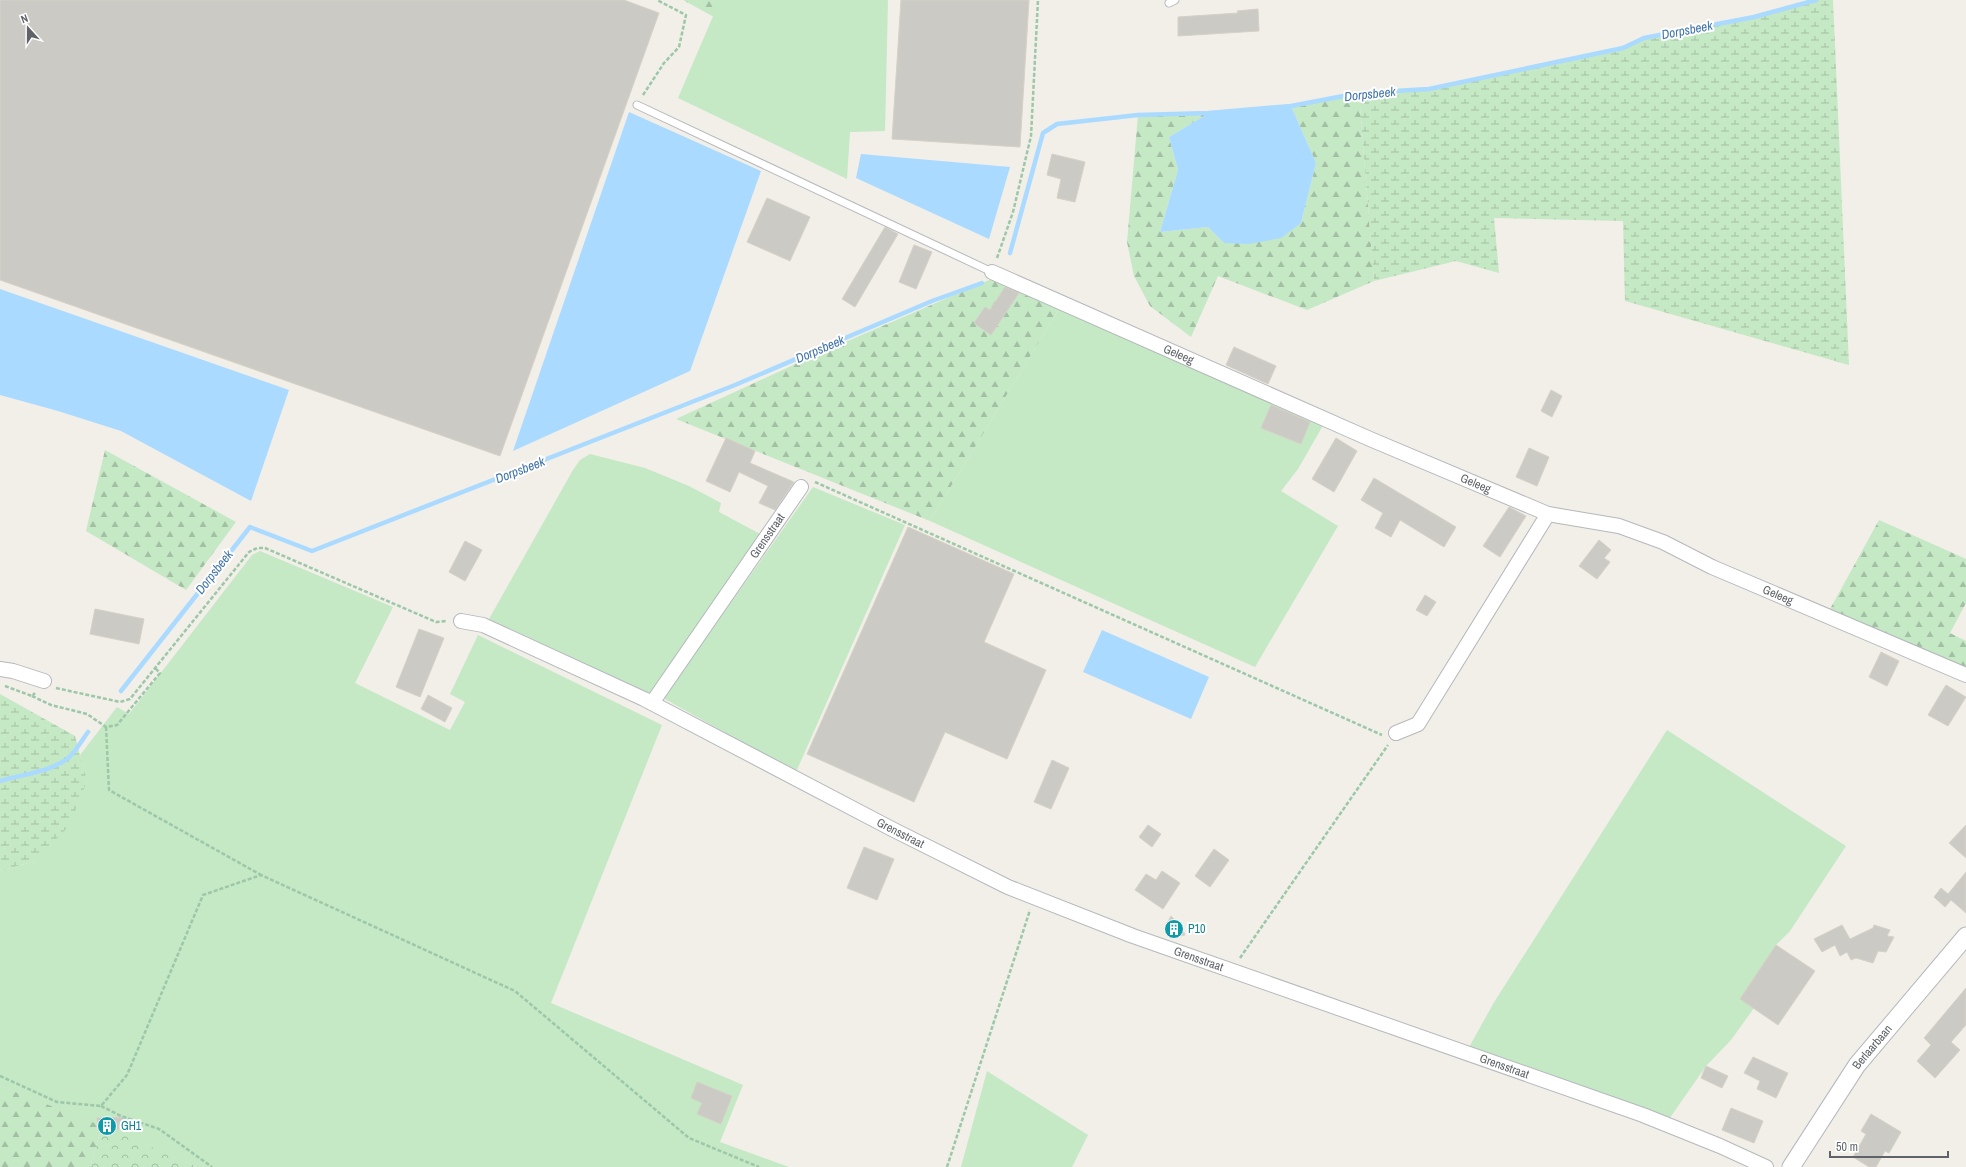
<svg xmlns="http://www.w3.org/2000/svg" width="1966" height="1167" font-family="'Archivo Narrow',sans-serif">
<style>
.green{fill:#c5e8c5}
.forest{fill:url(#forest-firs)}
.wetland{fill:url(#wetland-marsh)}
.park{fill:url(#park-crowns)}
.water{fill:#aadaff}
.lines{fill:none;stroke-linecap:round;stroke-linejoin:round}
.stream{stroke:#aadaff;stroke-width:4.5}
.building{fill:#cccac5;stroke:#d6d1c6}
.service-casing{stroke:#b5b8bc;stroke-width:9}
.minor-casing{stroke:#b5b8bc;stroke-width:16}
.tertiary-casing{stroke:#b5b8bc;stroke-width:19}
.path{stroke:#9cc7a9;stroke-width:2.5;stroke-dasharray:4 2;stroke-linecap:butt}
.service{stroke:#fff;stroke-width:7}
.minor{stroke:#fff;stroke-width:14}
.tertiary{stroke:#fff;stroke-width:17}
.labels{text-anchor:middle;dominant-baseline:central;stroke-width:4;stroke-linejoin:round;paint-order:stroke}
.street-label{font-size:12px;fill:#5f6368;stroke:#fff}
.culture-label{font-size:12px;fill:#0d838f;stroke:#fff;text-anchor:start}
.water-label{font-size:13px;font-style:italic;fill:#4174aa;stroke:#fff}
</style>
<defs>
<pattern id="forest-firs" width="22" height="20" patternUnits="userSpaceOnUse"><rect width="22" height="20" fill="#c5e8c5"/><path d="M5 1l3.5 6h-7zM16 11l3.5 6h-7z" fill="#a3c0a4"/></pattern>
<pattern id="wetland-marsh" width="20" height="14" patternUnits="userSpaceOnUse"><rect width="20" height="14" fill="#c5e8c5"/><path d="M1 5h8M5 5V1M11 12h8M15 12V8" fill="none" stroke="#a3c0a4"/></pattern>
<pattern id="park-crowns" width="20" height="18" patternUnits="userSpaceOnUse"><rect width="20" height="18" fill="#c5e8c5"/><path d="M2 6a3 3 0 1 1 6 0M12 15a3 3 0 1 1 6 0" fill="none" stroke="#a3c0a4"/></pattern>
</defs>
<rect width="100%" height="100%" fill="#f1efe8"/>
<!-- green -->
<g class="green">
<path d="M720,0h168l-3,131 -35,1 -3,47 -169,-81z"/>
<path d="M1060,307l265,115 -27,47 -17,22 57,35 -83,141 -325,-146z"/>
<path d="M590,454l55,14 44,18 32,17 -2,9 43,23 -112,159 -161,-75 84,-149 7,-10z"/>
<path d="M813,487l92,38 -109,247 -133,-74z"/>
<path d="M260,551l133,56 -38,76 95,47 15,-28 -15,-8 28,-59 184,90 -111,278 192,82 -23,57 69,25h-591l-198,-81v-215l35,-10 52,-79 -7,-27 37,-48 12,7 123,-159z"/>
<path d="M1667,730l179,116 -56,85 -14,14 -36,54 14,9 -23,32 -25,26 -39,56 -200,-71 26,-47z"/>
<path d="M987,1071l101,64 -16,32h-111z"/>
</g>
<!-- forest -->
<g class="forest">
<path d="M683,0h38l-7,17z"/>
<path d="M1359,93l15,188 -67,29 -89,-34 -27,61 -41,-31 -16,-30 -7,-34 11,-127 71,-2 -40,24 9,33 -18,62 48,-5 16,16 77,-20 15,-60 -25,-57z"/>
<path d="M996,277l64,30 -130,214 -254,-102 137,-63z"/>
<path d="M105,450l131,72 -50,68 -100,-59z"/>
<path d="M1879,520l87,39v44l-16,30 16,8v26l-137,-56z"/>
<path d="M0,1086l102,40 -12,41h-90z"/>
</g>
<!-- wetland -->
<g class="wetland">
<path d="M1816,0h17l16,365 -224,-64 -2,-80 -129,-3 5,55 -43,-12 -82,20 -15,-188 70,-4 194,-41 21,-10 110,-21z"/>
<path d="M0,694l75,42 12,45 -18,45 -34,35 -35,10z"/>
</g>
<!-- park -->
<path class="park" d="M102,1126l96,41h-108z"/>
<!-- water -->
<g class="water">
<path d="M1291,106l25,57 -15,60 -20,15 -32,6 -25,-1 -16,-16 -48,5 18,-62 -9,-33 40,-24z"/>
<path d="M629,112l132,59 -71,200 -177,80z"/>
<path d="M861,154l149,13 -21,72 -133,-61z"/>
<path d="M0,289l289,101 -38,111 -130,-70 -63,-20 -58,-16z"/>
<path d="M1102,630l107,47 -18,42 -108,-47z"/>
</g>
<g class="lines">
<!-- stream -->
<g class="stream">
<path d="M1010,253l33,-120 14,-9 81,-9 71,-2 82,-7 68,-13 70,-4 194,-41 21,-10 110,-21 62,-17"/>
<path d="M121,691l129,-164 62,24 423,-166 197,-84 50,-18"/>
<path d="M0,781c23,-7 47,-8 67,-22 8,-6 15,-19 21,-27"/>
</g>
</g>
<!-- building -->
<g class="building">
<path d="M0,0h624l35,13 -159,443 -500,-176z"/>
<path d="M901,0h128l-9,147 -128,-8z"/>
<path d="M1258,9l1,22 -81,5v-19l60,-4 -1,-2z"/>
<path d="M1052,154l33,8 -10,40 -18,-4 4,-19 -14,-4z"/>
<path d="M767,198l43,19 -20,44 -43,-19z"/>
<path d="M885,227l13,7 -43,73 -13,-8z"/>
<path d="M914,245l18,7 -16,37 -17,-7z"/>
<path d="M1005,287l14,6 -28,42 -17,-12 11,-16 5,3z"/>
<path d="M1234,347l42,19 -8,18 -42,-19z"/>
<path d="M1551,390l11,6 -10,21 -11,-6z"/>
<path d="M1271,405l39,17 -9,22 -40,-16z"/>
<path d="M726,438l29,13 -5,12 44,19 -19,28 -16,-7 9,-17 -29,-14 -9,20 -24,-11z"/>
<path d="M1336,438l21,13 -23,41 -22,-13z"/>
<path d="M1529,448l20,9 -12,29 -21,-9z"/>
<path d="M1374,478l82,49 -12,20 -44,-27 -9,17 -16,-9 8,-15 -22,-13z"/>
<path d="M1509,507l17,9 -26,41 -17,-11z"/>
<path d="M908,527l106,47 -30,68 62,28 -39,89 -62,-27 -31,70 -107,-48z"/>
<path d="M1599,540l12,10 -7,8 6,4 -13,17 -18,-13z"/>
<path d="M465,541l17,9 -17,31 -16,-9z"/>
<path d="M1425,595l11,7 -9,14 -11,-6z"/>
<path d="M95,609l49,10 -5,25 -49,-10z"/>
<path d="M419,629l25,9 -24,59 -24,-10z"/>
<path d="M1881,652l18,9 -12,25 -18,-9z"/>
<path d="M1946,685l20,12 -18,29 -20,-11z"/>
<path d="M428,695l24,13 -7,14 -24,-13z"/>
<path d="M1052,760l17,8 -18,41 -17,-7z"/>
<path d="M1148,825l13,9 -9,13 -13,-10z"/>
<path d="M1966,825v33l-17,-15z"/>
<path d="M864,847l30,12 -17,41 -30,-12z"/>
<path d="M1214,849l15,11 -19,27 -15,-11z"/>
<path d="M1162,871l18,12 -17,26 -28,-19 11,-16 10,6z"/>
<path d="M1966,872v41l-15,-13 -6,7 -11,-10 7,-9 7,6z"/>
<path d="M1171,916l10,10 4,9 -13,2 -8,-8z"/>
<path d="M1842,925l8,14 23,-11 1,-3 16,5 -3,6 7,1 -8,15 -8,-1 -5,12 -17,-5 -5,2 -4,-8 -7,4 -5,-11 -13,7 -8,-13z"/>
<path d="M1776,945l39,26 -37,54 -38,-26z"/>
<path d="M1966,988v37l-15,17 9,8 -25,28 -18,-17 14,-16 -7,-7z"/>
<path d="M1753,1057l35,16 -12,25 -19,-9 3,-8 -16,-8z"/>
<path d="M1706,1066l22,10 -6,12 -21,-10z"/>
<path d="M697,1082l35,14 -11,28 -24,-10 5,-11 -11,-5z"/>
<path d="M1731,1108l32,13 -9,22 -32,-13z"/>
<path d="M1871,1114l30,18 -12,21 -4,-2 -9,16h-7l-16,-10 13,-23 -5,-3z"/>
<path d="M125,1117l-7,12 -14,6 -6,-5 -1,-12z"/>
</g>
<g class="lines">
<defs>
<g id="service">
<path d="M1169,3l6,-3"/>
<path d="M637,105l355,167"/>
</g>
<g id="minor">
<path id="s1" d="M992,272l378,167 178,75 71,12 44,16 49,25 254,108"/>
<path id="s2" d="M461,621l22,4 161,74 248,130 116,58 125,49 510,179 77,31 46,21"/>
<path d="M0,669l13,2 31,10"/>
<path id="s3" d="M652,703l149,-216"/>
<path d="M1396,733l22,-9 130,-210"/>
</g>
<g id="tertiary">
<path id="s4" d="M1791,1167l66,-102 109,-129"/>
</g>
</defs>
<!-- service casing -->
<use href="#service" class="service-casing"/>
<!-- minor casing -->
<use href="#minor" class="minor-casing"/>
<!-- tertiary casing -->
<use href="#tertiary" class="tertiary-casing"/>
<!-- path -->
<g class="path">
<path d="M643,95l21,-32 15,-16 7,-32 -29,-15"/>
<path d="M997,258l16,-46 18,-76 7,-136"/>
<path d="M815,482l567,253"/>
<path d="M5,686l27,10 3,-3"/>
<path d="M56,688l64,14 10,-3 119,-147 8,-4h8l171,74 10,-1"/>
<path d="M32,696l19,9 36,9 19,13 11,-2 43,-52 -5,-5"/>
<path d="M106,727l3,63 152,85"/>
<path d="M1240,958l148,-213"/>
<path d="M0,1076l57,26 44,4 26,-31 76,-180 58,-20 254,116 174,147 70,29"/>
<path d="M101,1106l20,10 38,13 53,38"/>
<path d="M947,1167l83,-257"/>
</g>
<!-- service -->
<use href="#service" class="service"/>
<!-- minor -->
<use href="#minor" class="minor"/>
<!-- tertiary -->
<use href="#tertiary" class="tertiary"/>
</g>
<!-- icons -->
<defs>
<symbol id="building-disc" viewBox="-11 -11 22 22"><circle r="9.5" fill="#0f9aa8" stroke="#fff"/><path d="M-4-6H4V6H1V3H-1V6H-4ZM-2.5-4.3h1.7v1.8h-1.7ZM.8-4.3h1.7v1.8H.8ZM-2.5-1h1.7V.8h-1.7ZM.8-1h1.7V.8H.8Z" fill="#fff"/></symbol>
</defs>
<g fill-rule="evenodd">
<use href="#building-disc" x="1163" y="918" width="22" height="22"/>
<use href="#building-disc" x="96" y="1115" width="22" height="22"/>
</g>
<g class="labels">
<!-- street labels -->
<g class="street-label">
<text stroke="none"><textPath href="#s1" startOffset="204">Geleeg</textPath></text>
<text stroke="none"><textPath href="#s1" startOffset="528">Geleeg</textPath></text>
<text stroke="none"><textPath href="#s3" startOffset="203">Grensstraat</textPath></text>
<text stroke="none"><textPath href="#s1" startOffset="852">Geleeg</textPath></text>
<text stroke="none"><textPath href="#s2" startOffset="489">Grensstraat</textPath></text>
<text stroke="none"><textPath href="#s2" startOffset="813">Grensstraat</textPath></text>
<text stroke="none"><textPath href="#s4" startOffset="145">Berlaarbaan</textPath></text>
<text stroke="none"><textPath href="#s2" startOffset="1137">Grensstraat</textPath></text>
</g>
<!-- culture labels -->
<g class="culture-label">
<text x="1188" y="929">P10</text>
<text x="121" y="1126">GH1</text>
</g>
<!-- water labels -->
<g class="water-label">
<text transform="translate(1687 30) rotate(-11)">Dorpsbeek</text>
<text transform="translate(1370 94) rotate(-6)">Dorpsbeek</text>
<text transform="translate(820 349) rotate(-23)">Dorpsbeek</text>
<text transform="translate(520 470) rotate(-21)">Dorpsbeek</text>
<text transform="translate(214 572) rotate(-52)">Dorpsbeek</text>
</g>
</g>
<!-- north arrow -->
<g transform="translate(28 28) rotate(339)" stroke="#ffffff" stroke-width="3" paint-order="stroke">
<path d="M0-3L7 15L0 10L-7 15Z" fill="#5f6368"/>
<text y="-6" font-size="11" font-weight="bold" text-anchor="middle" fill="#5f6368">N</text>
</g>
<!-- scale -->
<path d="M1830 1151v6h118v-6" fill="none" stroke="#5f6368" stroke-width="2"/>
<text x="1836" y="1151" font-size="12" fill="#5f6368" stroke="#ffffff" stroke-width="3" paint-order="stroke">50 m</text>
</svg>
